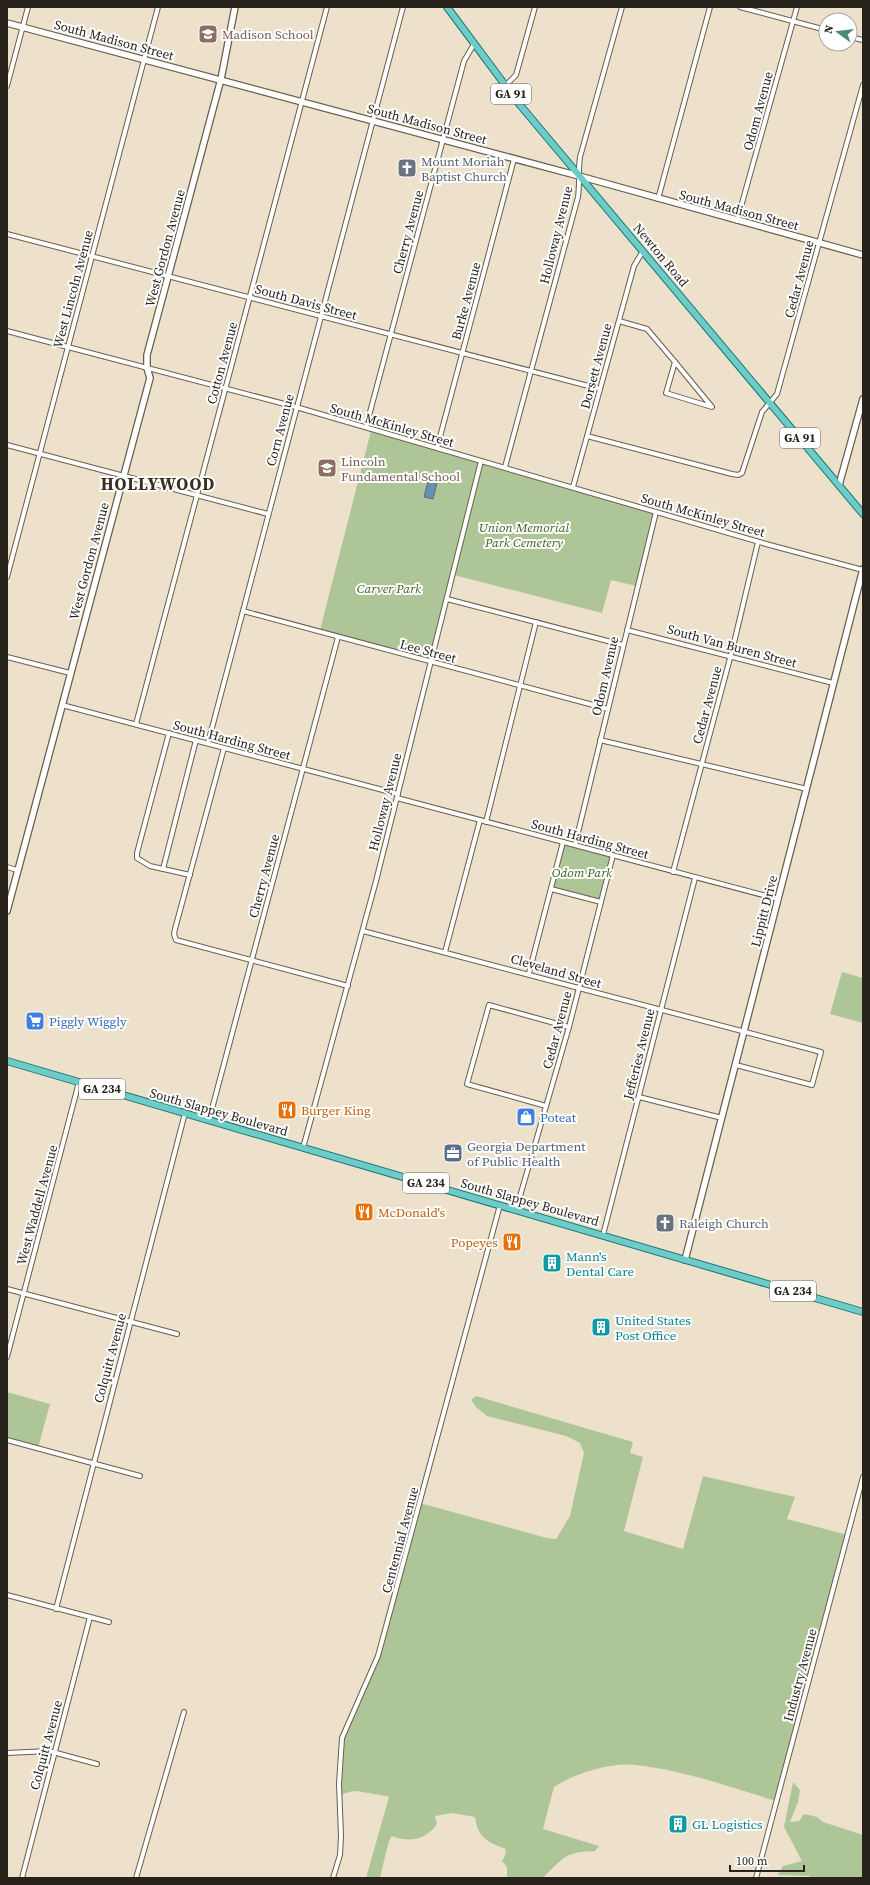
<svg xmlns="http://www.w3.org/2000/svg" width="870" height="1885" font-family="'Source Serif 4',serif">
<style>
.green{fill:#aec697}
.water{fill:#678eb3;stroke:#546e85}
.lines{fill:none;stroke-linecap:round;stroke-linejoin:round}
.street-casing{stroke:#685e4b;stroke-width:6}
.secondary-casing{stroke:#685e4b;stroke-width:8}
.primary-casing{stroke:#167974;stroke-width:8}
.street{stroke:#fff;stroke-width:4}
.secondary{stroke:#fff;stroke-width:5.5}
.primary{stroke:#6ecbc8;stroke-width:6}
.labels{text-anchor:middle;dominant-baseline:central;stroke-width:4;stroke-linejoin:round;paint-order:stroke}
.shield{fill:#fff;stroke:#68645f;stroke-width:1}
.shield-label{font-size:12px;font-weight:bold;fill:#27221a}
.education-label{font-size:13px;fill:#785e54;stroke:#fff;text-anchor:start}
.street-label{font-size:13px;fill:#27221a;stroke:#fff}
.worship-label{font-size:13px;fill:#5b616d;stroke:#fff;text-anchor:start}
.park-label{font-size:13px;font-style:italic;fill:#415f1c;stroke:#fff}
.shop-label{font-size:13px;fill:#366cbe;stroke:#fff;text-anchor:start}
.food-label{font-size:13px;fill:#c56008;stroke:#fff;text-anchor:start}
.service-label{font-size:13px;fill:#4e5e75;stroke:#fff;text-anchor:start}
.culture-label{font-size:13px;fill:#0d838f;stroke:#fff;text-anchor:start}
.district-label{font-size:17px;font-weight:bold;letter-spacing:1px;fill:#372e1d;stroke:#fff}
</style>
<rect width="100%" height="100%" fill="#ede1cc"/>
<!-- green -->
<g class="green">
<path d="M371,431l108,31 -50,197 -109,-29z"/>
<path d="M483,463l171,50 -18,73 -25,-6 -9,33 -148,-38z"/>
<path d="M564,843l48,13 -12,46 -48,-13z"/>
<path d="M842,972l21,6v45l-33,-9z"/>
<path d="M7,1392l43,12 -12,44 -31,-8z"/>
<path d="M476,1396l157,46 -3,11 13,4 -19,74 59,18 20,-73 92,21 -8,22 61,16 -72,266c-46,-14 -93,-31 -141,-36 -24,-3 -62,9 -81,22l-11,42 56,17 -4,5c-30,1 -31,6 -52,27h-36v-11l-5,-6 3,-5 1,-7c-19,-7 -28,-11 -31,-32l-23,-4 -17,3 2,8c-11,16 -28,19 -45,12 -5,6 -9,32 -12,42h-14l23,-81c-2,-1 -31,-6 -34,-6 -5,0 -11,3 -15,4l2,-57 32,-68 46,-167 127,35 9,1 14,-23 14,-63 -4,-10 -14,-7 -79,-20 -11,-9 -5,-7z"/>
<path d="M793,1782l7,8 -2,12 -8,20 9,-1 5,-7 13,3 6,5 40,13v43h-52l-2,-2 -31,-1 5,-9 19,-5 -18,-34z"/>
</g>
<!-- water -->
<path class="water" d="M428,481l9,2 -4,16 -9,-2z"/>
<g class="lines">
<defs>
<g id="street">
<path d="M740,7l86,23"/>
<path d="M850,37l13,3"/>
<path d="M7,86l21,-79"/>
<path d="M505,86l11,-11 19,-68"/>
<path d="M658,199l52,-192"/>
<path d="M737,221l60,-214"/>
<path d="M7,234l593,155"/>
<path d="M619,321l28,8 28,33"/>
<path d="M7,331l289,76 470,137 97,26"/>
<path d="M675,362l37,45 -46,-14z"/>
<path d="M366,427l98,-366 10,-17"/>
<path d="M587,436l145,38 6,1 4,-2 20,-61 15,-18 86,-309"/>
<path d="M7,445l261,69"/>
<path d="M437,448l77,-289"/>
<path d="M505,467l73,-270c2,-14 0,-27 2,-40l42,-150"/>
<path d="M573,487l61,-221 9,-15"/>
<path d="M7,577l151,-570"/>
<path d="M447,599l176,46"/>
<path d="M243,611l365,98"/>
<path d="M627,630l206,53"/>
<path d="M7,657l63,16"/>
<path d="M62,705l336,89"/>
<path d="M136,724l191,-717"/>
<path d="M169,733l-32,120v5l13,8 40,9"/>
<path d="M600,740l207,49"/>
<path d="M208,743l195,-736"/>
<path d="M224,748l-49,181 -1,5 2,6 172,46"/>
<path d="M397,798l381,101"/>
<path d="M486,822l50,-200"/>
<path d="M575,845l81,-333"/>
<path d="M7,867l10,3"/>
<path d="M163,869l33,-129"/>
<path d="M673,872l60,-225 25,-105"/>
<path d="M551,889l50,13"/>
<path d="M363,931l458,121 -9,33 -76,-20"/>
<path d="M445,952l35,-132"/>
<path d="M529,973l34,-131"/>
<path d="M639,1097l83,21"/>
<path d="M546,1106l-79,-22 22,-79 80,22"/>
<path d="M209,1120l129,-483"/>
<path d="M303,1148l73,-267 105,-420"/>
<path d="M516,1210l53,-183 44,-172"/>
<path d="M603,1235l92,-357"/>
<path d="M7,1289l170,45"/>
<path d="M7,1357l72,-275"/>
<path d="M7,1440l133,36"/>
<path d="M7,1595l102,27"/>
<path d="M56,1609l129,-496"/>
<path d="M7,1753l42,-2 48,13"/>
<path d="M22,1878l68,-261"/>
<path d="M136,1878l48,-166"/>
<path d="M333,1878l7,-23 1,-19 -2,-52 3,-46 36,-82 122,-451"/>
<path d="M756,1878l107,-401"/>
</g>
<g id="secondary">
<path d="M7,23l572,153 284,79"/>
<path d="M839,485l24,-86"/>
<path d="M7,911l143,-533 -3,-10v-13l74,-276 14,-72"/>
<path d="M685,1260l178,-691"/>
</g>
<g id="primary">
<path d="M447,7l73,98 343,409"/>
<path d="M7,1061l856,251"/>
</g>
</defs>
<!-- street casing -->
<use href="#street" class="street-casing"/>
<!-- secondary casing -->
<use href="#secondary" class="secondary-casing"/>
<!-- primary casing -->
<use href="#primary" class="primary-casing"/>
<!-- street -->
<use href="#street" class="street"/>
<!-- secondary -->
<use href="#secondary" class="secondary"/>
<!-- primary -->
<use href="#primary" class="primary"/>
</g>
<!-- icons -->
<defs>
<symbol id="school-square" viewBox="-11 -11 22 22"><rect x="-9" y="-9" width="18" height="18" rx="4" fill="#8d6e63" stroke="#fff"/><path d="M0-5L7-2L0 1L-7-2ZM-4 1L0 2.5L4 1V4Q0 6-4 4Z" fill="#fff"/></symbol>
<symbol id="church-square" viewBox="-11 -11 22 22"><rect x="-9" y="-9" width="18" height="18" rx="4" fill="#6b7280" stroke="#fff"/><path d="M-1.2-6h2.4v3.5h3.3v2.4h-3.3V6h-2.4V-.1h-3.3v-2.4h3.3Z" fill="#fff"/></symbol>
<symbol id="supermarket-square" viewBox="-11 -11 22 22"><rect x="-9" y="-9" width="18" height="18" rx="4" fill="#3f7fe0" stroke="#fff"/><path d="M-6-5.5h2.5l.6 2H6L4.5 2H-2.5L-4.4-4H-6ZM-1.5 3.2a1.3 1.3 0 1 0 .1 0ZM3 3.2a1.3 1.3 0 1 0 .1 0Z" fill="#fff"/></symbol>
<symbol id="restaurant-square" viewBox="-11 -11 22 22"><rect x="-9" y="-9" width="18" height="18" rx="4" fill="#e8710a" stroke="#fff"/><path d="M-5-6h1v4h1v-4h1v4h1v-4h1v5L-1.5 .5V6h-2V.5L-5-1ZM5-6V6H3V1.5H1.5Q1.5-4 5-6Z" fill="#fff"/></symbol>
<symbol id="shop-square" viewBox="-11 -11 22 22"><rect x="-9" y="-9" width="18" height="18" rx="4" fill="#3f7fe0" stroke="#fff"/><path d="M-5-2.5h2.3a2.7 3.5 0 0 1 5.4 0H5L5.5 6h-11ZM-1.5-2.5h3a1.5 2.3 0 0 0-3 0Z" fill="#fff"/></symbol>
<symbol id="office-square" viewBox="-11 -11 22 22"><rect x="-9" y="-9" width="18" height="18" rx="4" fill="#5c6f8a" stroke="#fff"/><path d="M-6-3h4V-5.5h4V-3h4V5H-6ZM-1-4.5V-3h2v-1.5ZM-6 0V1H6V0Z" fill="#fff"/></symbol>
<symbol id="building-square" viewBox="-11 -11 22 22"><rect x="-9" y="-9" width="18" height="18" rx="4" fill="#0f9aa8" stroke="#fff"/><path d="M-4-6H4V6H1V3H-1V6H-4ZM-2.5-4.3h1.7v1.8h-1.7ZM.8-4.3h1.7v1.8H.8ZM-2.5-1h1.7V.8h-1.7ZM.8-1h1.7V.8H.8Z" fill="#fff"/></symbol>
</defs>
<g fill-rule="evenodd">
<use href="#school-square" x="197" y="23" width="22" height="22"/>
<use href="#church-square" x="396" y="157" width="22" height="22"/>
<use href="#school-square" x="316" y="457" width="22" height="22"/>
<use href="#supermarket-square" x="24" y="1010" width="22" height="22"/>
<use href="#restaurant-square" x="276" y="1099" width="22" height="22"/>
<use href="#shop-square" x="515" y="1106" width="22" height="22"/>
<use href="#office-square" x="442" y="1142" width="22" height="22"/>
<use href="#restaurant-square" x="353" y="1201" width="22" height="22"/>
<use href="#church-square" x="654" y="1212" width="22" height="22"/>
<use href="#restaurant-square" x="501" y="1231" width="22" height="22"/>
<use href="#building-square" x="541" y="1252" width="22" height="22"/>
<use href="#building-square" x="590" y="1316" width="22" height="22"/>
<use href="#building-square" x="667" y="1813" width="22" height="22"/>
</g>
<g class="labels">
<!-- shield labels -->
<g class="shield">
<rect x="491" y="84" width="40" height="20" rx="3"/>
<rect x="780" y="428" width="40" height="20" rx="3"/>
<rect x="79" y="1079" width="46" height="20" rx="3"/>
<rect x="403" y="1173" width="46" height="20" rx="3"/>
<rect x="770" y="1281" width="46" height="20" rx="3"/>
</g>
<g class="shield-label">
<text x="511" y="94">GA 91</text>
<text x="800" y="438">GA 91</text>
<text x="102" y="1089">GA 234</text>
<text x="426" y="1183">GA 234</text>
<text x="793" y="1291">GA 234</text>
</g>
<!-- education labels -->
<g class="education-label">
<text x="222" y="34">Madison School</text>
<text x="341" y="461">Lincoln<tspan x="341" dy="15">Fundamental School</tspan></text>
</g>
<!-- street labels -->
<g class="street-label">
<text transform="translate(114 40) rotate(15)">South Madison Street</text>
<text transform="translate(758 111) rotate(-75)">Odom Avenue</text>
<text transform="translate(427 124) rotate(15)">South Madison Street</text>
<text transform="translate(739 210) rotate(15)">South Madison Street</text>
<text transform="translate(408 232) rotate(-75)">Cherry Avenue</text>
<text transform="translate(556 235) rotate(-76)">Holloway Avenue</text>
<text transform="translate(165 248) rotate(-75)">West Gordon Avenue</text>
<text transform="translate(661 255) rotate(50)">Newton Road</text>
<text transform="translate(799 279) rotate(-75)">Cedar Avenue</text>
<text transform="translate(73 289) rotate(-75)">West Lincoln Avenue</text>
<text transform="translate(466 301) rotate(-75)">Burke Avenue</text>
<text transform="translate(306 302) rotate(15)">South Davis Street</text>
<text transform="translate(222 363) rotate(-75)">Cotton Avenue</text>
<text transform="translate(596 366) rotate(-75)">Dorsett Avenue</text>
<text transform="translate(392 425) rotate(16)">South McKinley Street</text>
<text transform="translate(280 430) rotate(-75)">Corn Avenue</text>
<text transform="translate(703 515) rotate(16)">South McKinley Street</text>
<text transform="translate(89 561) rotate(-75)">West Gordon Avenue</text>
<text transform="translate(732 646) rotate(15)">South Van Buren Street</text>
<text transform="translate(428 651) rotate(15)">Lee Street</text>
<text transform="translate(605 676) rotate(-77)">Odom Avenue</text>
<text transform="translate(707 705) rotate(-75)">Cedar Avenue</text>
<text transform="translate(232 740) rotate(15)">South Harding Street</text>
<text transform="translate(385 802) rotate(-76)">Holloway Avenue</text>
<text transform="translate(590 839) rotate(15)">South Harding Street</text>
<text transform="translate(264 876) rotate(-75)">Cherry Avenue</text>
<text transform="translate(764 911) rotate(-76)">Lippitt Drive</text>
<text transform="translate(556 971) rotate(16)">Cleveland Street</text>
<text transform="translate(557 1030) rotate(-75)">Cedar Avenue</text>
<text transform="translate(639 1054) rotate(-76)">Jefferies Avenue</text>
<text transform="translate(219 1112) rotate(16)">South Slappey Boulevard</text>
<text transform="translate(530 1202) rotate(16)">South Slappey Boulevard</text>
<text transform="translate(37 1205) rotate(-75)">West Waddell Avenue</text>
<text transform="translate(110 1358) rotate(-75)">Colquitt Avenue</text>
<text transform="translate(400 1540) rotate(-75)">Centennial Avenue</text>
<text transform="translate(800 1675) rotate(-75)">Industry Avenue</text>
<text transform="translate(46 1745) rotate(-75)">Colquitt Avenue</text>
</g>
<!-- worship labels -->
<g class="worship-label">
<text x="421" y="161">Mount Moriah<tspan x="421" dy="15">Baptist Church</tspan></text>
<text x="679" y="1223">Raleigh Church</text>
</g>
<!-- park labels -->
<g class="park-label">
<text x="524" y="527">Union Memorial<tspan x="524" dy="15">Park Cemetery</tspan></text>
<text x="389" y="588">Carver Park</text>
<text x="582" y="872">Odom Park</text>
</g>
<!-- shop labels -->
<g class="shop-label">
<text x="49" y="1021">Piggly Wiggly</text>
<text x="540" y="1117">Poteat</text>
</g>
<!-- food labels -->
<g class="food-label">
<text x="301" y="1110">Burger King</text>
<text x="378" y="1212">McDonald's</text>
<text x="498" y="1242" text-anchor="end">Popeyes</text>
</g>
<!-- service labels -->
<g class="service-label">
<text x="467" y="1146">Georgia Department<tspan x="467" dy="15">of Public Health</tspan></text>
</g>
<!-- culture labels -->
<g class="culture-label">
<text x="566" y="1256">Mann's<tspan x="566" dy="15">Dental Care</tspan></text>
<text x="615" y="1320">United States<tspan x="615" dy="15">Post Office</tspan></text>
<text x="692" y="1824">GL Logistics</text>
</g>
<!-- district labels -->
<g class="district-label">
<text x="158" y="484">HOLLYWOOD</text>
</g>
</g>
<!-- border -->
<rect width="870" height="1885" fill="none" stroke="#27221a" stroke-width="16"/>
<!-- north arrow -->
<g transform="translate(838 32) rotate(285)"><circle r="19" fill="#ffffff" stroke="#a9a7a3"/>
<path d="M0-3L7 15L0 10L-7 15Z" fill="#488b7e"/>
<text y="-6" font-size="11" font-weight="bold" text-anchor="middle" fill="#27221a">N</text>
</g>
<!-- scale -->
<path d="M730 1865v6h74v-6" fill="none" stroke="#27221a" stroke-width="2"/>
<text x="736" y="1865" font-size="12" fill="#27221a" stroke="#ffffff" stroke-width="3" paint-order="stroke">100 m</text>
</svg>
